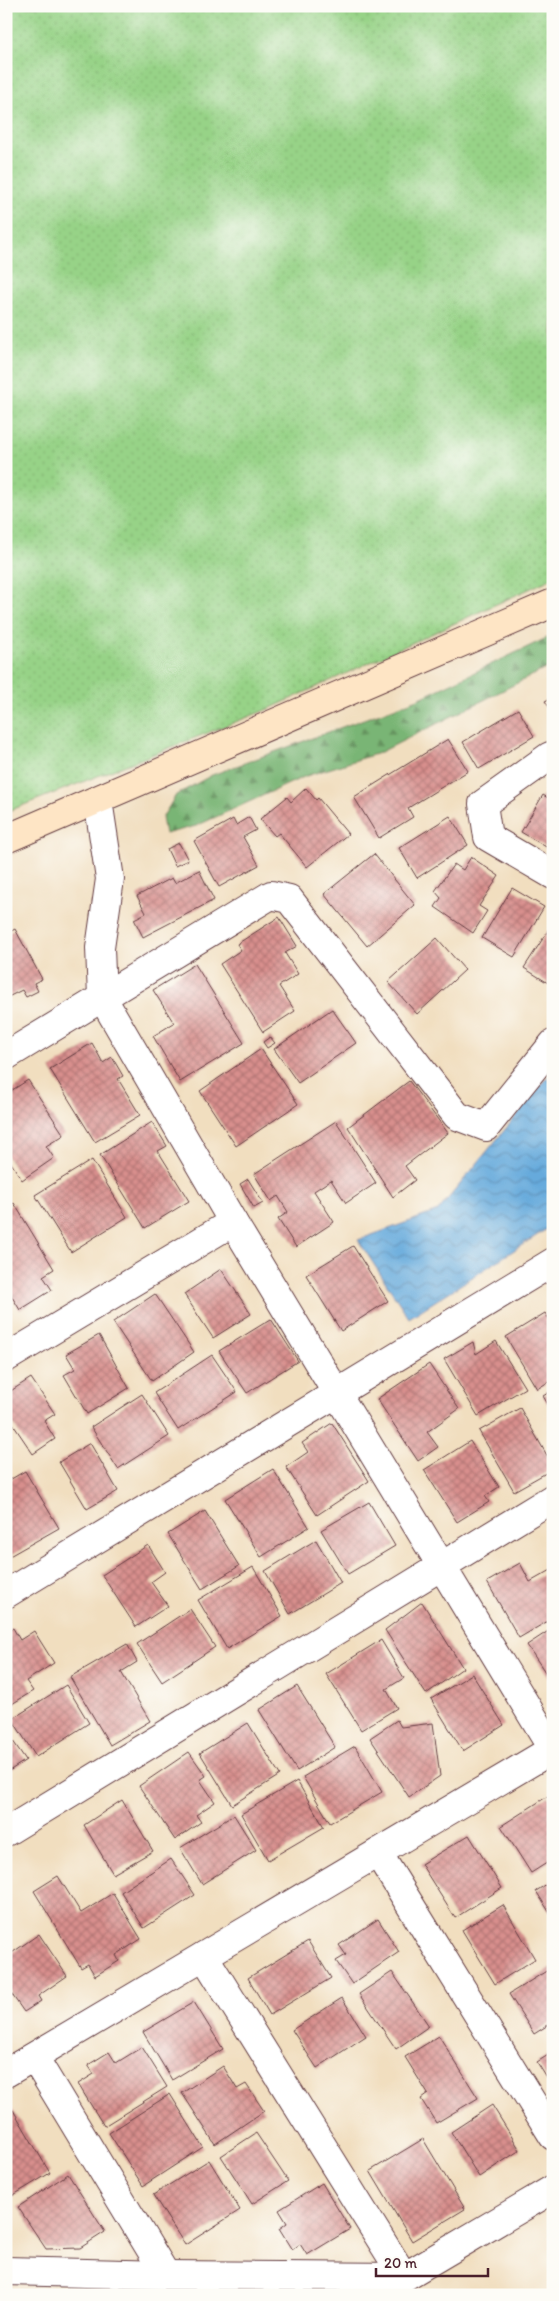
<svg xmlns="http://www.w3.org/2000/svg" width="559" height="2301" font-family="Itim,sans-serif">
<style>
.grass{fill:url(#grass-dots);stroke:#707959}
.forest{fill:url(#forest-firs);stroke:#626a50}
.water{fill:url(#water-waves);stroke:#586484}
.building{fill:url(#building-cross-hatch)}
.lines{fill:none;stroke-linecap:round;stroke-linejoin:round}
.street-casing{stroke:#633c41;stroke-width:30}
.secondary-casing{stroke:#633c41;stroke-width:30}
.street{stroke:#fff;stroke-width:28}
.secondary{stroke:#fee5c5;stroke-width:28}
</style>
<defs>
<pattern id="grass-dots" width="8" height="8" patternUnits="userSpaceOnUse" patternTransform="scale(1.25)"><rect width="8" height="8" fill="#97d387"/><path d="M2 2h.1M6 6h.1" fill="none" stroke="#84b575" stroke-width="1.8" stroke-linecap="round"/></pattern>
<pattern id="forest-firs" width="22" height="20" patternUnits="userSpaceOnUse" patternTransform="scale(1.25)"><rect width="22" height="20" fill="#79b574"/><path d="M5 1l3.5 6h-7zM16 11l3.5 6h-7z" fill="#65935f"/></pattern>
<pattern id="water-waves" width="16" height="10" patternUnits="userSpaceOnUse" patternTransform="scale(1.25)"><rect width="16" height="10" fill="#66aadc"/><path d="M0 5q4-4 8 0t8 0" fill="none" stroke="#568ab3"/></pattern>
<pattern id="building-cross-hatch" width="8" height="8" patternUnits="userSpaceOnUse" patternTransform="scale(1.25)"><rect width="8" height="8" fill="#d88f8d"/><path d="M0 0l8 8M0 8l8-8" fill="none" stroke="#b17473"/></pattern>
</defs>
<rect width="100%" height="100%" fill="#fdfcf7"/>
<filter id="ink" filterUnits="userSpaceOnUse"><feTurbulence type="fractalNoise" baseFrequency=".02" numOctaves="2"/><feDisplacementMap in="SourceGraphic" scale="10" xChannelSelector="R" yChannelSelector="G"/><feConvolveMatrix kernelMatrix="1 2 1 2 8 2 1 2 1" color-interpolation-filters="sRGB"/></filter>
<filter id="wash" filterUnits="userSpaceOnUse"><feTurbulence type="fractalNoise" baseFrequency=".0096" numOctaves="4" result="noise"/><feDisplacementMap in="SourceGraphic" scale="20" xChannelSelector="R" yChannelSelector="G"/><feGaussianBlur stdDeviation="1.12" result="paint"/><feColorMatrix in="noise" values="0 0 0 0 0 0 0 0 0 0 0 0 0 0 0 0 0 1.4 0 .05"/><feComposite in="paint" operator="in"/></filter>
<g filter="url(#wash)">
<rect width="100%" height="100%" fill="#f1debf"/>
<!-- grass -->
<path class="grass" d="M6,6h547v572l-282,130 -265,104z"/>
<!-- forest -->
<path class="forest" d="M553,635v30l-174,88 -73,23 -110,50 -31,8 -3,-16 14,-23 36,-20 206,-76z"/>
<!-- water -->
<path class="water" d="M553,1071v154l-144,93 -51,-78 80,-29z"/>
<g id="blocks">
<!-- building -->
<g class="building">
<path d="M553,697v16l-8,-12z"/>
<path d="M518,709l16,27 -55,33 -16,-27z"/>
<path d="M448,739l20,32 -60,37 5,9 -34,21 -25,-41z"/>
<path d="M306,788l10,12 2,-2 30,36 -41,33 -28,-34 -4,3 -15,-17 27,-22 4,5z"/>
<path d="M543,795l10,6v50l-32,-19z"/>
<path d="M450,816l18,29 -51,33 -18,-30z"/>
<path d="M249,817l7,13 -13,7 16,28 -40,22 -25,-46 39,-22 3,6z"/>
<path d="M179,843l9,17 -13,6 -8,-17z"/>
<path d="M374,854l41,51 -48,41 -43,-52z"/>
<path d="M471,857l28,19 -20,30 8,5 -14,22 -38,-26 6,-9 -6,-7 19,-27 9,6z"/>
<path d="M199,870l15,30 -71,37 -9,-18 12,-6 -9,-17 35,-18 3,5z"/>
<path d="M512,888l32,19 -30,50 -32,-19z"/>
<path d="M279,917l18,29 -12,7 13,21 -19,12 16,25 -32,21 -43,-68 21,-14 -4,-6z"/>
<path d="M553,923v63l-29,-18z"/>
<path d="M15,929l27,50 -8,4 4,8 -12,6 -4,-7 -16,8v-64z"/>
<path d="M437,938l28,32 -48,44 -29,-32z"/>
<path d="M195,964l49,79 -64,39 -27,-46 21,-13 -21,-33z"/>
<path d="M332,1009l24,34 -58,40 -24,-34z"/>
<path d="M270,1037l5,6 -8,5 -4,-6z"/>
<path d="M92,1043l11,20 9,-6 11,19 -5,3 22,36 -45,27 -45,-73z"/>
<path d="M261,1049l37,55 -62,42 -36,-55z"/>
<path d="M28,1080l36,55 -18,11 8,12 -32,22 -16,-25v-61z"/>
<path d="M409,1081l39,52 -43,33 10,14 -22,17 -45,-70z"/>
<path d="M336,1121l40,62 -30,20 -15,-23 -17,11 20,31 -38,25 -18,-28 10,-7 -10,-16 -7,5 -17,-27z"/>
<path d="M152,1122l15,24 -9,5 31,50 -44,27 -45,-73z"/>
<path d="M92,1160l35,57 -56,35 -36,-57z"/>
<path d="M248,1179l15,24 -9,5 -14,-24z"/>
<path d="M14,1203l40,66 -11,7 9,14 -32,20 -14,-23v-79z"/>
<path d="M353,1246l35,55 -47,30 -35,-56z"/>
<path d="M221,1269l30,45 -38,24 -29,-44z"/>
<path d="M155,1294l39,58 -42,29 -39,-59z"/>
<path d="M545,1313l8,12v54l-16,10 -31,-52z"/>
<path d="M271,1319l27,42 -51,32 -28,-42z"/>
<path d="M99,1335l30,53 -42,26 -23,-39 11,-6 -9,-15z"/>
<path d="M496,1341l29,47 -47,28 -34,-57 29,-17 3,12z"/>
<path d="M212,1355l25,37 -59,38 -24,-37z"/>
<path d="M429,1364l30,45 -32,23 11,15 -20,14 -41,-62z"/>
<path d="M31,1378l24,36 -11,7 11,18 -22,15 -27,-40v-20z"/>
<path d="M553,1390v23l-10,-17z"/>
<path d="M142,1394l27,42 -51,33 -27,-42z"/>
<path d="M520,1408l33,58v3l-39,22 -35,-60z"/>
<path d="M332,1423l37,58 -52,34 -31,-48 22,-15 -6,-9z"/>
<path d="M470,1441l29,46 -14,9 4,6 -32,20 -33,-52z"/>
<path d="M90,1443l28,48 -31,18 -28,-47z"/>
<path d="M273,1469l36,58 -48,30 -36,-58z"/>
<path d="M25,1471l34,57 -53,30v-76z"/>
<path d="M369,1502l26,44 -47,28 -27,-44z"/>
<path d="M205,1511l34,55 -37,23 -34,-55z"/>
<path d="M316,1540l25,43 -51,31 -25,-43z"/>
<path d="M148,1545l17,27 -14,10 17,24 -32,21 -34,-52z"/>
<path d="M520,1563l10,19 23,-13v49l-34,20 -32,-56z"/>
<path d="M253,1567l29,49 -55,33 -29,-49z"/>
<path d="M422,1602l41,66 -37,26 -41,-64z"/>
<path d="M190,1609l25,38 -53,35 -25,-38z"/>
<path d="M13,1628l7,12 14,-9 20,32 -28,18 7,10 -26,16 -1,-75z"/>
<path d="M553,1628v56l-26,-39z"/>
<path d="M381,1640l23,38 -18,11 11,19 -36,22 -35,-56z"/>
<path d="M127,1644l10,18 -16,10 29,49 -40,24 -40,-68z"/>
<path d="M472,1674l32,51 -41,26 -32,-52z"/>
<path d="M66,1685l23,38 -53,34 -24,-38z"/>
<path d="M297,1686l38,61 -38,24 -38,-61z"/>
<path d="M397,1720l4,7 32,-4 7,53 -31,21 -39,-59z"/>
<path d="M248,1723l32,52 -48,30 -32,-52z"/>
<path d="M6,1731l20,29 -20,13z"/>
<path d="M355,1746l27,46 -52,31 -27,-46z"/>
<path d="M189,1752l17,24 -6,4 15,22 -19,13 5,7 -26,18 -36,-54z"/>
<path d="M297,1781l27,46 -56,33 -27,-46z"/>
<path d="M548,1796l5,7v56l-22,14 -30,-47z"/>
<path d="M122,1800l31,51 -40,23 -29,-49z"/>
<path d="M234,1815l22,35 -54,34 -22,-36z"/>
<path d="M469,1835l33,53 -47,30 -34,-54z"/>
<path d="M171,1859l24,36 -51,33 -23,-36z"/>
<path d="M58,1876l23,37 32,-20 28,46 -25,16 3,6 -24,15 -7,-12 -7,4 -47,-77z"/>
<path d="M553,1880v38l-17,-27z"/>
<path d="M503,1905l32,54 -40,25 -33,-54z"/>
<path d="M378,1919l21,33 -47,32 -16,-23 10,-6 -7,-10z"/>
<path d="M39,1934l28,42 -29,20 3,5 -17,11 -18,-26v-29z"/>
<path d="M308,1941l23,37 -61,37 -22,-37z"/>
<path d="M553,1967v55l-19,12 -25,-40z"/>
<path d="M392,1972l37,54 -33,23 -37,-55z"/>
<path d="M342,1998l24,38 -49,32 -25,-38z"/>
<path d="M194,2002l29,47 -51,31 -29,-48z"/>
<path d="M439,2036l39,62 -42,25 -15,-24 7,-5 -23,-37z"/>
<path d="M142,2047l25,40 -63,39 -26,-42 16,-10 -6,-9 21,-13 7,11z"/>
<path d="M553,2052v36l-16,-26z"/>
<path d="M223,2066l14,23 9,-5 18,27 -49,33 -33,-51z"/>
<path d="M170,2094l33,53 -60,39 -34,-53z"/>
<path d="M492,2105l28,45 -41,27 -28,-45z"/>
<path d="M13,2110l37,63 -43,26 -1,-86z"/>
<path d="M256,2133l32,48 -36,23 -31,-48z"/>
<path d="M423,2139l42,70 -53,32 -42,-70z"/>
<path d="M209,2160l31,50 -55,35 -32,-50z"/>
<path d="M68,2174l37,58 -25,16 -34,1 -28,-42z"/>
<path d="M322,2183l28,46 -43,26 -7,-11 -8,6 -13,-21 8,-6 -8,-13z"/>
<path d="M141,2291v4h-36v-3z"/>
<rect x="28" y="2292" width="57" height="3"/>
</g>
</g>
</g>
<g filter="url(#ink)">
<use href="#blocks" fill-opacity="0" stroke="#633c41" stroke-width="1"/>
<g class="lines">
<defs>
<g id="street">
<path d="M553,758l-3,-2 -67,48 5,33 65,38"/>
<path d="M98,800l12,79 -10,69 2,49 131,225 320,528"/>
<path d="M6,1056l265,-161 18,4 168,217 29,11 67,-83"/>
<path d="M6,1358l227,-136"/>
<path d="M6,1594l547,-332"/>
<path d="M6,1832l547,-334"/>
<path d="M378,1853l175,283"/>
<path d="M204,1956l200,321"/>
<path d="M34,2057l132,218"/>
<path d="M6,2073l547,-324"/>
<path d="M6,2271l160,4 238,2 149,-88"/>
</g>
<path id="secondary" d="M6,839l547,-236"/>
</defs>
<!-- street casing -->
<use href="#street" class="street-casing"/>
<!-- secondary casing -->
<use href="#secondary" class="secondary-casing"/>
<!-- street -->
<use href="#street" class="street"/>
<!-- secondary -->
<use href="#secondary" class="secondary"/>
</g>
</g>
<!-- margin -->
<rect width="559" height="2301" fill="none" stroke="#fdfcf7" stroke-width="25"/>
<!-- scale -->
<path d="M376 2268v8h112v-8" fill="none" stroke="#4a1f2b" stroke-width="2.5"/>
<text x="384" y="2268" font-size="15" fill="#4a1f2b" stroke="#fdfcf7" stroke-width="4" paint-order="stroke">20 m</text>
</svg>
